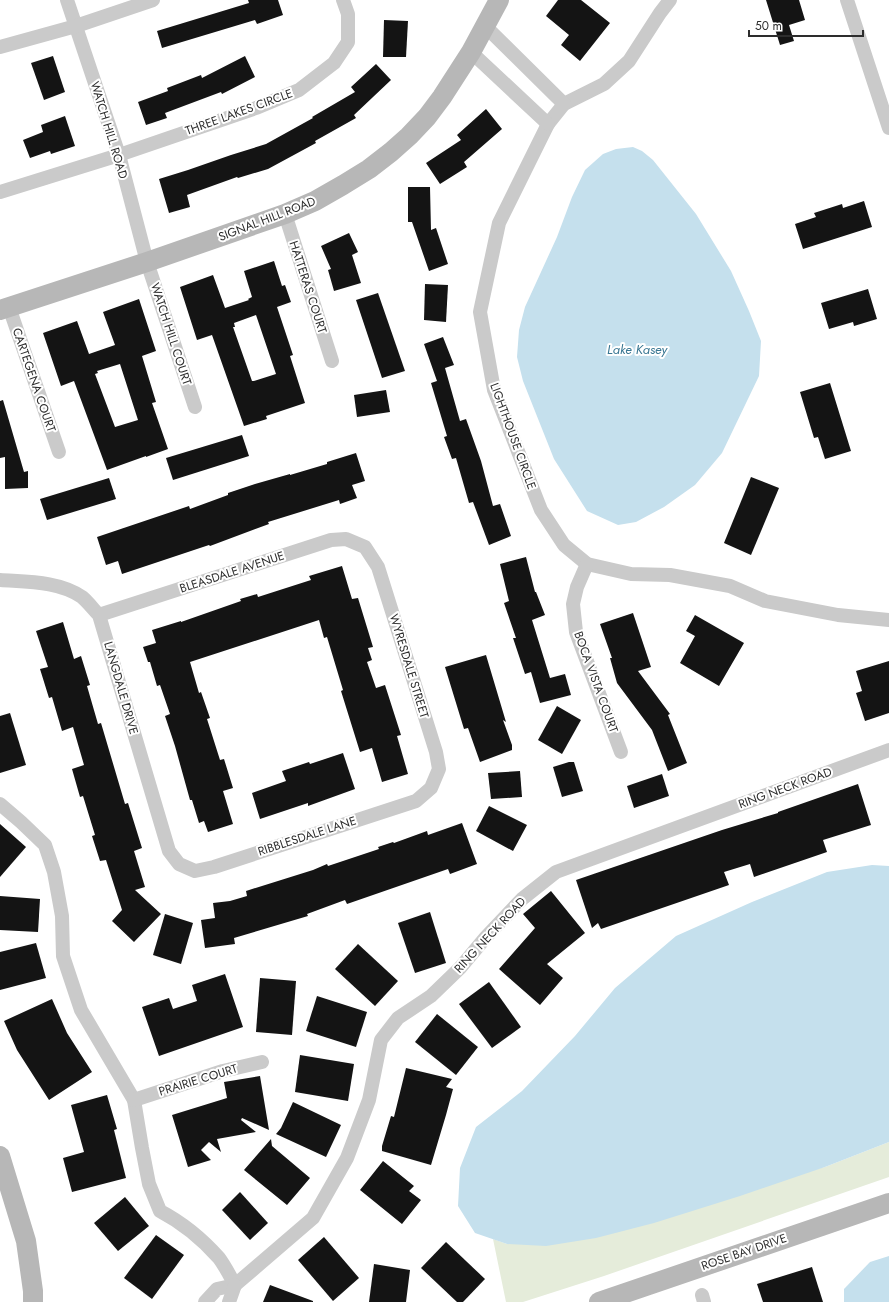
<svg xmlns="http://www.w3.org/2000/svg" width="889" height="1302" font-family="Jost,sans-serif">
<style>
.green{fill:#e5ecda}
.water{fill:#c5e0ed}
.building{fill:#141414;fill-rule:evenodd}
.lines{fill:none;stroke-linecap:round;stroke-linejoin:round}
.street{stroke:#cacaca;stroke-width:14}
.secondary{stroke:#b7b7b7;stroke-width:20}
.labels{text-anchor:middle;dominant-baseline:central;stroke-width:4;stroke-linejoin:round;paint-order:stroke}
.street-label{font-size:12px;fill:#2d2d2d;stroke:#fff}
.water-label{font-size:13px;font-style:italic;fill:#387692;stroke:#fff}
</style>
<rect width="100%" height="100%" fill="#fff"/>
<!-- green -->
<path class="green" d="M889,1142v35l-285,99 -81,26h-17l-13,-63 14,5 318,-77z"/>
<!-- water -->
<g class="water">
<path d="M633,147l9,4 11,9 43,54 35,57 18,40 12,30 -2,35 -37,77 -27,32 -31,22 -28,15 -18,3 -31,-14 -33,-52 -31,-78 -6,-24 2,-27 6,-23 32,-70 15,-40 13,-27 18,-16 13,-5z"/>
<path d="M872,865l17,1v276l-64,25 -85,29 -86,27 -58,15 -50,8 -39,-2 -32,-11 -17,-27 2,-38 16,-41 46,-36 53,-55 40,-48 61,-52 76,-34 75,-30z"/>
<path d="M889,1256v46h-45v-13l26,-27z"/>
</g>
<!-- building -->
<g class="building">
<path d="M248,0h30l5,15 -26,9 -2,-4 -93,28 -5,-17 92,-28z"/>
<path d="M558,0h23l29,23 -30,38 -19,-16 8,-10 -23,-19z"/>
<path d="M766,0h33l6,20 -16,5 5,16 -14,4z"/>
<path d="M384,20l24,1 -2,36h-23z"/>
<path d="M53,56l12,36 -21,8 -13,-37z"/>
<path d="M245,56l10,21 -33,17 -1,-2 -56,21 2,5 -21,7 -8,-23 30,-11 -1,-3 34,-13 1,3z"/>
<path d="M376,64l15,16 -37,35 2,3 -41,23 1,2 -48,26 -30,9 -1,-1 -50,18 3,12 -21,6 -10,-34 29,-9 43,-15 35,-11 47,-26 -1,-1 43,-25 -4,-5z"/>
<path d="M486,109l16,20 -38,33 3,5 -27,17 -14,-21 35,-23 -4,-5z"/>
<path d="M65,116l10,30 -24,8 -1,-3 -20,7 -7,-18 20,-8 -2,-7z"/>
<path d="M408,187h22l1,43 5,-2 12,36 -19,7 -17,-49h-4z"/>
<path d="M864,201l8,26 -69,22 -8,-25 21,-7 -2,-4 28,-9 1,4z"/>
<path d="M349,233l9,19 -6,3 9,28 -27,8 -6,-21 3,-1 -10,-23z"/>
<path d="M274,261l8,25 3,-1 6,17 -14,5 16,48 -3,1 15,47 -39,13 1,3 -23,7 -32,-91 -15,5 -17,-53 33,-12 12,33 24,-8 -1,-1 4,-2 -8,-26zM256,315l20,59 -22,7h-2l-19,-54h2l-1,-4z"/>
<path d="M425,284l23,1 -2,37 -22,-2z"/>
<path d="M868,289l9,30 -23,7 -1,-4 -24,7 -8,-26z"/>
<path d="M378,293l27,78 -23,7 -26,-78z"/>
<path d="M139,299l17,52 -14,5 14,46 -4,1 16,46 -22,8v-1l-39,14 -33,-89 -13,5 -18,-53 34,-12 12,33 26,-9 -12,-33zM120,364l18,56 -23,7 -20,-53 3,-1 -1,-2z"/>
<path d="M443,337l11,28 -9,3 15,53 6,-2 15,42 12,45 7,-2 11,32 -22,9 -16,-43 -4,1 -13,-45 -4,1 -8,-22 3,-1 -16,-53 6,-2 -13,-37z"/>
<path d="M830,383l21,68 -26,8 -7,-22 -4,1 -14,-46z"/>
<path d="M386,390l4,22 -33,5 -3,-22z"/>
<path d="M3,400l21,72 4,-1v17l-23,1v-32l-5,1v-57z"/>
<path d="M242,435l7,21 -76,24 -7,-22z"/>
<path d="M356,453l9,28 -13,4 5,13 -17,6 -1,-4 -71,22 1,2 -59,22 -1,-1 -87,29 -4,-13 -12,4 -9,-28 92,-31 1,3 38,-14v-2l27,-9 35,-10v1l37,-11v-2z"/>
<path d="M751,477l28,11 -28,67 -27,-12z"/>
<path d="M109,478l7,21 -69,21 -7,-21z"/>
<path d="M526,557l9,35h1l9,23 -13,5 18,58 15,-4 6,21 -31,8 -9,-31 -6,2 -12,-36h3l-12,-35 5,-2 -9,-37z"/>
<path d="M342,566l10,33 6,-1 15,49 -5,1 4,12 -5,2 9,26 9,-3 16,50 -4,1 11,38 -26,8 -10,-34 -12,4 -19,-61 2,-1 -16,-53 -3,1 -5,-18 -129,42 9,31 2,-1 9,26 -3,1 13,41 4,-1 9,29 -10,3 10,33 -25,8 -4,-11 -5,2 -7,-23h-2l-15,-54 -10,-30 5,-2 -10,-29 -3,1 -7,-24h-2l-5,-15 13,-4 -4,-13 29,-9v1l60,-21 -1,-2 17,-5 1,3 53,-17 -2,-4z"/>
<path d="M633,613l18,54 -13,4 32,43 -2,1 19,48 -19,8 -16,-41 -35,-47 -7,-25h2l-12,-34z"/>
<path d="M695,615l49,28 -25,43 -39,-23 15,-27 -9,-5z"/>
<path d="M63,622l11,37 7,-3 9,29 -3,1 11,38 3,-1 24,81 3,-1 14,45 -8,3 11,36 -10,3 26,24 -27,28 -22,-21 10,-11 -16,-50 -6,1 -8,-25 3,-1 -12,-39 -3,1 -8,-28 12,-4 -11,-38 -11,4 -10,-34 -3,1 -9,-29 8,-2 -12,-36z"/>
<path d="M486,655l20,67 -3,-2 9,25v5l-32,12 -12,-34 -4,1 -19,-62z"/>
<path d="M889,661v52l-24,8 -9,-28 6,-2 -6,-20z"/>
<path d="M557,706l24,14 -19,34 -24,-14z"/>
<path d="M10,713l16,52 -26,8v-57z"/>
<path d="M343,753l12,36 -47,17v-3l-48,16 -8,-26 34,-12 -4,-10 27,-9 1,2z"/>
<path d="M569,762h5l9,29 -21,6 -9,-30z"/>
<path d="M520,771l2,26 -31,2 -3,-26z"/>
<path d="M662,774l7,22 -35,12 -7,-22z"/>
<path d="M858,784l13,41 -48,15 4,12 -73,25 -4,-13 -26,8 5,13 -128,44 -3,-6 -6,5 -16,-48 146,-50 56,-17v-1z"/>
<path d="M489,806l38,19 -14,26 -37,-20z"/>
<path d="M462,823l15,41 -27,10 -2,-5 -101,35 -2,-4 -38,14 1,2 -74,22 1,6 -30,4 -4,-28 14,-2 -2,-15 17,-2 17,-5 -1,-5 67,-21 14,-6 1,2 51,-17 -1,-2 15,-5 1,1 33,-12 1,4z"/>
<path d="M0,824l26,23 -26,30z"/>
<path d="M551,891l34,42 -38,31 16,14 -23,27 -41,-36 36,-41 -12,-14z"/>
<path d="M0,896l40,3 -2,33 -38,-2z"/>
<path d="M430,912l16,51 -31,10 -17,-50z"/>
<path d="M165,914l28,9 -12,41 -28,-9z"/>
<path d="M36,943l10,35 -46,12v-38z"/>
<path d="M358,944l40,37 -23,25 -40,-37z"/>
<path d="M225,974l18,53 -84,29 -17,-49 27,-9 4,11 24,-8 -5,-16z"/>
<path d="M260,978l36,3 -4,54 -36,-3z"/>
<path d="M489,982l32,45 -29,21 -33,-44z"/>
<path d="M317,996l50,16 -11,35 -50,-16z"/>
<path d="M52,999l15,34 25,39 -43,28 -32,-50 -13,-29z"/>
<path d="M437,1014l41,33 -22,28 -41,-33z"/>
<path d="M300,1055l54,9 -6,37 -53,-9z"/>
<path d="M406,1068l46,11 -6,8 7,2 -7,26 -15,50 -49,-14v-5l9,-30 3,1z"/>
<path d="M260,1076l9,54 -27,-12 -1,2 15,12 -39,7 4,13 -12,-10 -8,8 10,10 -23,7 -16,-52 55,-17 -3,-16z"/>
<path d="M107,1095l10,34 -3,1 12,48 -54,14 -9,-34 21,-6 -13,-47z"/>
<path d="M293,1102l48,23 -15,32 -50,-23 5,-6z"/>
<path d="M271,1139l1,7 38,32 -23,27 -43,-35z"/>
<path d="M383,1161l31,25 -5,5 12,9 -19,24 -42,-34z"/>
<path d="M240,1192l28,31 -18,17 -28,-30z"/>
<path d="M125,1197l24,29 -31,25 -24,-28z"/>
<path d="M156,1235l28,20 -32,44 -28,-21z"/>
<path d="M324,1237l35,41 -26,23 -35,-41z"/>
<path d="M446,1242l39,37 -22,23h-6l-36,-34z"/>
<path d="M374,1264l36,6 -4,32h-37z"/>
<path d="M812,1267l11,35h-60l-6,-18z"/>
<path d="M270,1285l43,16v1h-50z"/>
</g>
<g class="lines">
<!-- street -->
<g class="street">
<path d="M67,0l52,155 28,107 48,145"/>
<path d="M670,0l-10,13 -31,48 -25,23 -40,20 -16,20 -49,99 -19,89 14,78 47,120 23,35 23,19 44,10 39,1 60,11 35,15 73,14 51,5"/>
<path d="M847,0l42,128"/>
<path d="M485,26l79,78"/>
<path d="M0,47l76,-21 77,-26"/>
<path d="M471,52l77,72"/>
<path d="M0,192l119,-37 137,-47 43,-18 35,-27 14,-21v-28l-5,-14"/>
<path d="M285,214l47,147"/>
<path d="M9,307l50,145"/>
<path d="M587,564l-10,23 -4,17 3,28 45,120"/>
<path d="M0,580c27,2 59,1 82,17 6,5 12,13 17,18l70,236 10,13 16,7 19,-4 202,-66 15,-13 8,-19 -3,-17 -58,-185 -13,-20 -19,-8 -15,1 -232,75"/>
<path d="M0,804l21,18 24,23 9,27 8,44 1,40 18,54 53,90 8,48 7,36 11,27c21,11 43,29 59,47 6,8 11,18 16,27"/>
<path d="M134,1100l89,-29 39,-9"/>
<path d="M702,1295l2,7"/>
<path d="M205,1302l12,-13 18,-4 78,-67 34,-60 22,-58 12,-60 17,-22 33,-22 29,-28 26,-31 36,-38 34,-27 333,-122"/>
<path d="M229,1302l6,-17"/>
</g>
<!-- secondary -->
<g class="secondary">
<path d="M0,310l147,-48 138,-48 30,-13 28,-16 26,-16 22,-17 18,-16 18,-19 15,-20 29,-45 28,-52"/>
<path d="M0,1156l26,85 7,50v11"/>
<path d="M599,1302l290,-99"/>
</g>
</g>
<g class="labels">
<!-- street labels -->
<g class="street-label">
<text transform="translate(239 112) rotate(-20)">THREE LAKES CIRCLE</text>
<text transform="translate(109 130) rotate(73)">WATCH HILL ROAD</text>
<text transform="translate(267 219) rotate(-21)">SIGNAL HILL ROAD</text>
<text transform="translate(308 287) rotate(72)">HATTERAS COURT</text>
<text transform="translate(171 334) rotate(72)">WATCH HILL COURT</text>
<text transform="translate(34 380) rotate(71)">CARTEGENA COURT</text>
<text transform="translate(513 436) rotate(70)">LIGHTHOUSE CIRCLE</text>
<text transform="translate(232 572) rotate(-18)">BLEASDALE AVENUE</text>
<text transform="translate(409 666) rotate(73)">WYRESDALE STREET</text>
<text transform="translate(596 682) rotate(70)">BOCA VISTA COURT</text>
<text transform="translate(121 688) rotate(74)">LANGDALE DRIVE</text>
<text transform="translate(785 788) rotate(-20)">RING NECK ROAD</text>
<text transform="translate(307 836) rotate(-18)">RIBBLESDALE LANE</text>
<text transform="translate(490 935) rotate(-47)">RING NECK ROAD</text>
<text transform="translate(198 1080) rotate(-17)">PRAIRIE COURT</text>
<text transform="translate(744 1252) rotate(-19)">ROSE BAY DRIVE</text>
</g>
<!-- water labels -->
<g class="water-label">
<text x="637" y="349">Lake Kasey</text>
</g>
</g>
<!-- scale -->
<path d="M749 30v6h114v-6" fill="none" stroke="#2d2d2d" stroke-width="2"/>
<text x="755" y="30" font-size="12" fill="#2d2d2d" stroke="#ffffff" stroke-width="3" paint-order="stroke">50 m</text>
</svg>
